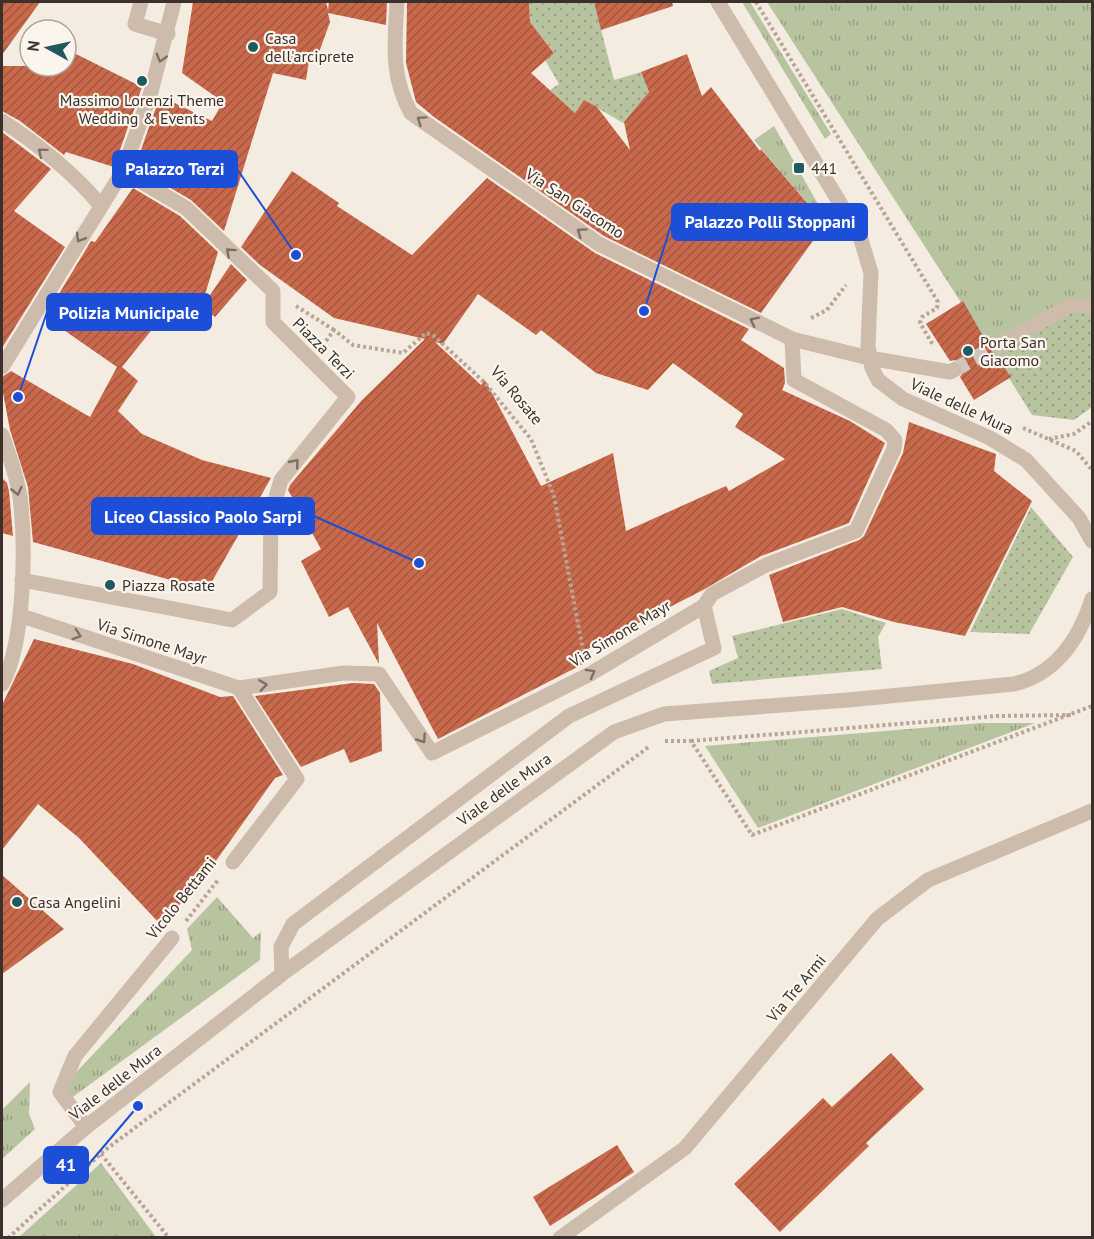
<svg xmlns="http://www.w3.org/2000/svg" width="1094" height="1239" font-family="'PT Sans',sans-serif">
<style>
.grass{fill:url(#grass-tufts)}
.garden{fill:url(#garden-dots)}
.building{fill:url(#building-hatch);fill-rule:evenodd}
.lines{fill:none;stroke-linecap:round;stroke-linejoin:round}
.minor-tunnel{stroke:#cfc6bd;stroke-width:15;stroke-dasharray:15 8;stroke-linecap:butt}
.path{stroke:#b9a596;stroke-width:4;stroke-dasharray:3 3;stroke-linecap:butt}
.minor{stroke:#cdbbac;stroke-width:15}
.oneway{stroke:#7d6f65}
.poi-dot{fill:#1f5a5e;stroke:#fbf5ee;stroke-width:2}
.labels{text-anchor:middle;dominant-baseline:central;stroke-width:4.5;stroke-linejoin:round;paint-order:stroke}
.poi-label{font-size:16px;fill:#3b302b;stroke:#fbf5ee;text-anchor:start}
.street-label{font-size:16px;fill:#3b302b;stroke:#fbf5ee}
.leader{fill:none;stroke:#1d4ed8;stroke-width:2}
.callout-dot{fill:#1d4ed8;stroke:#fbf5ee;stroke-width:2}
.callout{fill:#1d4ed8;stroke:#1d4ed8;stroke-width:2}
.callout-label{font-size:18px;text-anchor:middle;font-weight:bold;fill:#fff}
</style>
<defs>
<pattern id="grass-tufts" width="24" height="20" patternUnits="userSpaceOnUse" patternTransform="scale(1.5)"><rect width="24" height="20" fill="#b8c4a0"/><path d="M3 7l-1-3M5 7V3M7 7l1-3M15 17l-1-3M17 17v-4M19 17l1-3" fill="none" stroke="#97a083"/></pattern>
<pattern id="garden-dots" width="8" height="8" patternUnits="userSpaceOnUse" patternTransform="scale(1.5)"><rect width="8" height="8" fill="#b8c4a0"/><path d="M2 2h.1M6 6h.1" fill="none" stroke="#97a083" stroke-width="1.8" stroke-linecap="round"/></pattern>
<pattern id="building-hatch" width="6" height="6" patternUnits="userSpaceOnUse" patternTransform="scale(1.5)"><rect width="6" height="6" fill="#c8694b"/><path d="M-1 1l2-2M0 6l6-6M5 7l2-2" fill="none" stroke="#a4573f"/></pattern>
</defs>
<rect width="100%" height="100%" fill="#f4ebe1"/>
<!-- grass -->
<g class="grass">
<path d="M742,2h8l81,132 -6,5z"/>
<path d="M767,2h325v304l-101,43z"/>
<path d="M774,126l54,96 -3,2 -71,-84z"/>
<path d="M981,723h54l-277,105 -53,-82z"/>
<path d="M217,897l36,41 8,-6 -1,28 -190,139 -6,-14 128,-135 -5,-21z"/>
<path d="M30,1082l-1,32 6,15 -33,30v-49z"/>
<path d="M101,1163l55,74h-137z"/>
</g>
<!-- garden -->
<g class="garden">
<path d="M529,2h65l20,78 27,-8 16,41 -14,-13 -20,23 -39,-23 -9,13 -25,-23 9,-6 -14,-24 9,-8 -24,-30z"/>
<path d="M1071,305l21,1v101l-18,13 -42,-5 -41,-66z"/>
<path d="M1031,507l42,50 -44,77 -59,-2z"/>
<path d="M842,609l44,14 -8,14 4,32 -170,15 -3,-13 29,-13 -6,-22z"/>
</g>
<!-- building -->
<g class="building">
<path d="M2,2h38l-38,53z"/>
<path d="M193,2h133l2,8 1,-8h58l-1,23 -58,-12 2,9 -12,33 -8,-1 -4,26 -33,-7 -49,158 -33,-31 -56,-33 25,-71 52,25 11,-19 -41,-29z"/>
<path d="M407,2h122l1,20 24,31 -23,20 44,40 9,-13 13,7 33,43 -6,-28 25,-30 -8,-20 46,-18 15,42 9,-9 49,64 1,-2 64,75 -64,89 -157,-77 -170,-119 -18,-15 -10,-39z"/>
<path d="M594,2h78l1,4 -72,24z"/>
<path d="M66,49l76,38 -28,80 -48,-15 -2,3 -44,-34 -18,-10v-45h64z"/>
<path d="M2,132l49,37 -37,42 51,36 -63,101z"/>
<path d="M292,171l47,32 -2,3 75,49 75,-77 108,75 154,76 -8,11 43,28 1,15 -3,7 68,31 35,22 -36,80 -88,33 -58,34 -123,63 3,11 -145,75 -61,-116 2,41 -31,-57 -19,10 -28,-56 20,-12 -33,-59 2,-5 72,-85 63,-61 -91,-21 -74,-53 -19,-18zM478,294l58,41 5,-5 55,43 52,17 25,-27 70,51 -8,13 50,32 -56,32 -3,-5 -100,45 -13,-78 -72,33 -56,-106 -4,5 -46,-43 8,2z"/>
<path d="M133,188l47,28 38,36 -15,49 -7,-5 -18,22 -12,-6 -44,55 16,14 -20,30 24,23 60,26 69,18 -64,112 -174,-48 -5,-55 -18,-57 -8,-43v-10l9,-6 79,46 27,-50 -72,-50 46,-76 4,1z"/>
<path d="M231,264l16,16 -32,37 -13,-10z"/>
<path d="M963,301l28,49 20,27 -37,23 -14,-23 4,-6 -2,-6 -7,-5 -5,1 -24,-37z"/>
<path d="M909,422l87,32 -2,17 38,30 -67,135 -71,-14 -52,-15 -59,15 -14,-47 90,-35 5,-4 39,-83z"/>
<path d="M2,478l5,5 2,8 4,45 -11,-3z"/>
<path d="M34,639l99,25 87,33 13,-1 50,79 -8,3 -72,101 -42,46 -82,-87 -41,-34 -36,46v-145z"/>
<path d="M353,683l21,1 6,9 2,58 -32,12 -6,-14 -43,18 -46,-71z"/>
<path d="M2,875l62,54 -62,45z"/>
<path d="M891,1053l33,36 -58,54 3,3 -89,86 -46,-48 89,-86 9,9z"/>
<path d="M617,1145l17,27 -84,54 -17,-29z"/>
</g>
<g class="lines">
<!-- minor-tunnel -->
<path class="minor-tunnel" d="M954,370l45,-25"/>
<!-- path -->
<g class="path">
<path d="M756,2l182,300 -1,6 -15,9 -2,6 13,22"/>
<path d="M296,306l38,24"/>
<path d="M811,318l16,-8 19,-25"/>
<path d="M326,341l8,-11 19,15 50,8 23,-20 8,3 50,46 47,57 23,57 29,154"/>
<path d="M1023,428l53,23 16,19"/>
<path d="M1049,439l25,-5 18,-13"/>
<path d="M665,741h26l61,94 340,-129"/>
<path d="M691,741l305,-25 75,-1"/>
<path d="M186,921l32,-41"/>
<path d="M101,1154l68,84"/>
<path d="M8,1238l97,-88 545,-404"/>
</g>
<!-- minor -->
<g class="minor">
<path d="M141,2l-6,22 33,10"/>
<path d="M397,2c-2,40 -7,74 14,111l188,131 193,95 77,19 81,14 4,-2"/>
<path d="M718,2l142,234 11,37 -3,73 4,22 6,12 25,19 87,39 36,22 53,58 13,23"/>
<path d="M2,121c32,20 74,54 98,84"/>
<path d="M999,345l72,-40 21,1"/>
<path d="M2,367l121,-196 28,-79 23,-90"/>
<path d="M2,435c7,19 15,42 18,62 6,48 5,146 -18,187"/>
<path d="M22,580l210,40 38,-28 1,-77 10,-35 67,-83 -75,-75v-31l-87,-83 -63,-37"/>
<path d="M704,606l8,-12 54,-29 90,-34 38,-82 1,-9 -9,-10 -92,-50 -2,-41"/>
<path d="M22,616l217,72 105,-15 35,1 53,79 158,-79 114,-68 10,42 -145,68 -276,208 -12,23 1,27"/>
<path d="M233,862l64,-83 -58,-91"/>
<path d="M86,1127l-26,-35 15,-36 97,-118"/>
<path d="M2,1200l84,-73 196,-153 332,-242 50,-18 184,-14 166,-16c42,-10 65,-45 78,-85"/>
<path d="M560,1238l125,-90 192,-229 51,-39 164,-69"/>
</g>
</g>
<!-- one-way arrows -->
<defs><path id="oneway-chevron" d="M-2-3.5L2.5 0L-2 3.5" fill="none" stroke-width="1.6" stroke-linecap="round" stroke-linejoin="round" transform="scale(1.5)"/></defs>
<g class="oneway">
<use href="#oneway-chevron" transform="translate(161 58) rotate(106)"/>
<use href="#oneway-chevron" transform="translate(421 120) rotate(-145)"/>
<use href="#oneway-chevron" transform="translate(42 152) rotate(-140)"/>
<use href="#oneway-chevron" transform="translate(581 232) rotate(-145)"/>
<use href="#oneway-chevron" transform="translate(80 238) rotate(121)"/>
<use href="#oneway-chevron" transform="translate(230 252) rotate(-138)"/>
<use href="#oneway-chevron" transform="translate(754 321) rotate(-154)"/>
<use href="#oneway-chevron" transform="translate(295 463) rotate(-51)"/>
<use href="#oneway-chevron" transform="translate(17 491) rotate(77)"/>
<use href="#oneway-chevron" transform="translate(77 635) rotate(18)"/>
<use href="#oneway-chevron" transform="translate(591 673) rotate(-29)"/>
<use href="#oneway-chevron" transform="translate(263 685) rotate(-8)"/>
<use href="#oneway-chevron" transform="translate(422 739) rotate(56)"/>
</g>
<!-- markers -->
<g class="poi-dot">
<circle cx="253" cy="47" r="6"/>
<circle cx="142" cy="81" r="6"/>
<rect x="793" y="162" width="12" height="12" rx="3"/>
<circle cx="968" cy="351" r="6"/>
<circle cx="110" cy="585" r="6"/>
<circle cx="17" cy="902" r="6"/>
</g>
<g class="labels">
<!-- poi labels -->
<g class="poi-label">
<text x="265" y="38">Casa<tspan x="265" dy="18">dell'arciprete</tspan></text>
<text x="142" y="100" text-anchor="middle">Massimo Lorenzi Theme<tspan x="142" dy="18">Wedding &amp; Events</tspan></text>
<text x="811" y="168">441</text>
<text x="980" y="342">Porta San<tspan x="980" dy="18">Giacomo</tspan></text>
<text x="122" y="585">Piazza Rosate</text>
<text x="29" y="902">Casa Angelini</text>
</g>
<!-- street labels -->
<g class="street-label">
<text transform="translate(575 203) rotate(33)">Via San Giacomo</text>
<text transform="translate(324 348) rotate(45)">Piazza Terzi</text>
<text transform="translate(517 395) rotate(50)">Via Rosate</text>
<text transform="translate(962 406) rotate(25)">Viale delle Mura</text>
<text transform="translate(620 633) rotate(-31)">Via Simone Mayr</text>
<text transform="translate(152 641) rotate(18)">Via Simone Mayr</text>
<text transform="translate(504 789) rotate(-36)">Viale delle Mura</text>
<text transform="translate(181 898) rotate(-51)">Vicolo Bettami</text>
<text transform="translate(796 988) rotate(-50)">Via Tre Armi</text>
<text transform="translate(115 1082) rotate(-38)">Viale delle Mura</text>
</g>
</g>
<!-- callouts -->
<path class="leader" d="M296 255L237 169M644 311L672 222M18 397L47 312M419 563L314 516M138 1106L88 1165"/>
<g class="callout-dot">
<circle cx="296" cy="255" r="6"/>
<circle cx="644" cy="311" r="6"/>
<circle cx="18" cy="397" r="6"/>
<circle cx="419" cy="563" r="6"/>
<circle cx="138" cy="1106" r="6"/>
</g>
<g class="callout">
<rect x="113" y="151" width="124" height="36" rx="6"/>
<rect x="672" y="204" width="195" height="36" rx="6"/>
<rect x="47" y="294" width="164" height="36" rx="6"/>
<rect x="92" y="498" width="222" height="36" rx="6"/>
<rect x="44" y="1147" width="44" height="36" rx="6"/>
</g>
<g class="callout-label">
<text x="175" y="175">Palazzo Terzi</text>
<text x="770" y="228">Palazzo Polli Stoppani</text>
<text x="129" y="319">Polizia Municipale</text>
<text x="203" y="523">Liceo Classico Paolo Sarpi</text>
<text x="66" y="1171">41</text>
</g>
<!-- border -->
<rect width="1094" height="1239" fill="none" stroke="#3b302b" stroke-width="6"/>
<!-- north arrow -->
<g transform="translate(48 48) rotate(278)"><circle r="28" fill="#fbf5ee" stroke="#aea6a0" stroke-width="1.5"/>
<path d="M0-4.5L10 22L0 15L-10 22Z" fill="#1f5a5e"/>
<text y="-9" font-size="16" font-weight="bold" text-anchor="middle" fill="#3b302b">N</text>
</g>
</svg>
